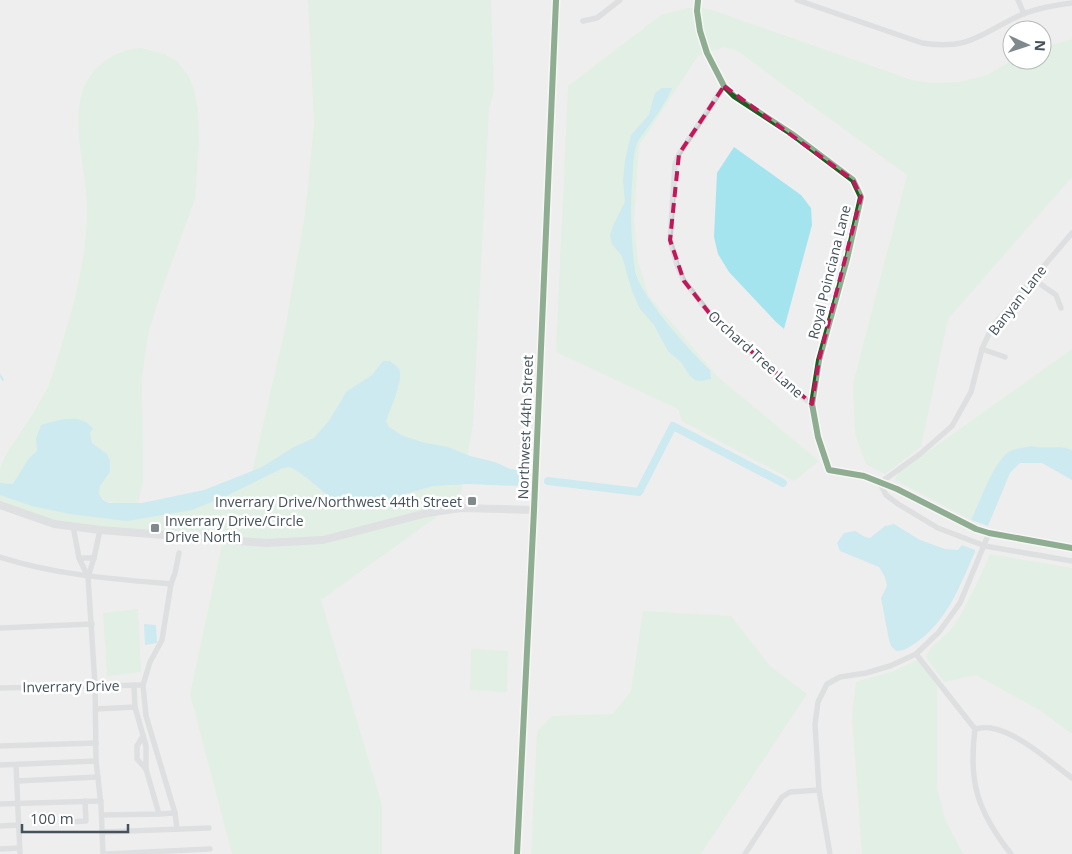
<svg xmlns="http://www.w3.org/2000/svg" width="1072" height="854" font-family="'Open Sans',sans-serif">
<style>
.green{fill:#d1efda}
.water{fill:#a3e4ef}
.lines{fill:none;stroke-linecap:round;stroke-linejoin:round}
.stream{stroke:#a3e4ef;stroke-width:2}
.canal{stroke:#a3e4ef;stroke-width:8}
.street{stroke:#cacdcf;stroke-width:5.5}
.secondary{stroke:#caced0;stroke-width:8}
.cycleway-casing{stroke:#fff;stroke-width:9}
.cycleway{stroke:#1b5e20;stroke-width:6}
.marked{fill:none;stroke:#c2185b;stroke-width:4;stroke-dasharray:10 6;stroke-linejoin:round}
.poi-dot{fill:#80898e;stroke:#fff;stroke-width:2}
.labels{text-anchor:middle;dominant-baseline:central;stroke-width:5;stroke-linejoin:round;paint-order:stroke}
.street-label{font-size:14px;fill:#45525b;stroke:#fff}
.poi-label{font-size:14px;fill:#45525b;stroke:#fff;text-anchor:end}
</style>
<rect width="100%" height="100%" fill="#efeeee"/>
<!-- green -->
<g class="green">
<path d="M308,0h183l3,91 -5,17 -16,316 -13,76 -139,100 61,205v49h-150l-42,-160 33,-154 -169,-16 -54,-19v-16l77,23 114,-8 60,-27 35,-153 19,-110 9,-90z"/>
<path d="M688,8h15l12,3 197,69 20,3 27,-1 28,-7 26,-15h29v-12l30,-9v138l-124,142 -27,128 -36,27 -19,-10 -11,-30 -2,-50 54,-209 -144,-105 -25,-19 -14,-4 -26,9 -59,90 -5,73 4,43 11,34 68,80 102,85 -25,20 -112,-60 -4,-12 -122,-57 12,-266 93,-71z"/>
<path d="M141,48l23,6 13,7 12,16 5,13 4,19 1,35 -4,55 -34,93 -12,39 -4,24 -3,25 1,101 -5,22c-11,0 -48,4 -37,-18 2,-5 6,-9 9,-13l-3,-18 -15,-11 -2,-11 3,-2 -57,9 1,12c-11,10 -15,22 -24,33l-13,-1v-14l4,-11c15,-24 32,-47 44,-71 5,-11 8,-25 12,-37 14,-44 26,-90 27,-137 1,-39 -16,-82 -5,-120 7,-26 34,-44 59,-45z"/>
<path d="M1072,349v101c-10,-5 -20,0 -30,-1 -7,-1 -12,-3 -19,-2 -5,2 -11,4 -14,6 -15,10 -31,51 -38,67l-76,-40 3,-7z"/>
<path d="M990,554l82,14v166l-31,-23 -65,-36 -32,7 -18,-25c5,-14 18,-18 26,-29 16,-23 27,-49 38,-74z"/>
<path d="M138,609l3,63 -34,4 -4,-63z"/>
<path d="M643,611l88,5 39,50 37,28 -106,160h-170l6,-122 15,-16 61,-2 18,-23z"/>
<path d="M471,649l37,2 -1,41 -37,-2z"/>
<path d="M917,660l5,3 15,24v100l8,32 18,35h-101l-10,-138 4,-34 38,-11z"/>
</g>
<!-- water -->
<g class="water">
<path d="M662,88h10c-4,11 -17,30 -24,39 -3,5 -8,10 -11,16 -4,9 -4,30 -5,41 -2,28 -1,58 3,87 4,23 56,82 75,99l1,9 -10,2 -6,-1 -5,-4 -9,-14 -13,-11 -14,-26 -14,-16 -8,-18 -10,-35 -10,-12 -2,-9 3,-9 12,-24 -2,-21 2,-21 6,-25 18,-20 6,-22z"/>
<path d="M734,147l67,48 10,13 1,17 -28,104 -8,-7 -47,-50 -11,-18 -4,-17 3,-64z"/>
<path d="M383,361h7c2,2 7,5 9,8 5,11 -9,40 -13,52l3,6 14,9 22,7 23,4 22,9 25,6 15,7 10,1 -1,16 -52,-2 -34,2 -79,22c-26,-6 -41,-30 -64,-41l-7,1 -57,28 -34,14 -65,11 -57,-7 -38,-8 -32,-11v-12l13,1 16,-26 8,-7 -1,-12 5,-14c18,-5 40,-13 52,4l-3,3 2,11 15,11 3,7v11l-10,14 -1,8 4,6 6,3h33l62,-13 58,-23 32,-20 20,-9 14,-16 12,-19 6,-11 26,-17z"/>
<path d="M1032,446c13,4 28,-2 40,4v30l-30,-17h-22l-10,10 -22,53 -17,-6c8,-16 23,-59 38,-68 7,-4 16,-5 23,-6z"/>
<path d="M894,524l26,16 25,9 13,1 4,-5 13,5v2c-15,33 -27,68 -58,90 -8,5 -12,9 -21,9l-5,-5 -2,-6 -8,-42 6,-12 -2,-9 -6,-10 -39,-16 -3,-8 7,-10 11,-2 10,6 5,1 15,-12z"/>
<path d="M144,624l12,1 1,18 -12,2z"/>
</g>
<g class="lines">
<!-- stream -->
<path class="stream" d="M0,375l3,5"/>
<!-- canal -->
<path class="canal" d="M548,481l91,11 34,-66 110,57"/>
<!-- street -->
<g class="street">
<path d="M698,0l-1,11 3,20 7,22 17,33 10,10 58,38 61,46 8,17 -14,62 -28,101 -7,44 6,33 11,33 35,6 33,13 79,40 13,4 83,15"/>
<path d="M797,0l125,43c49,8 60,-11 101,-29 15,-6 33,-9 49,-11"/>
<path d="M1018,0l6,14"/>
<path d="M583,21l14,-3 23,-18"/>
<path d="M724,86l-45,68 -4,10 -5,76 7,25 7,16 30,38 81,73 17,12"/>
<path d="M1033,279l23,16 5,13"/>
<path d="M982,349l23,8"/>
<path d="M880,483l40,-29 32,-28 19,-34 11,-43 10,-22 80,-94"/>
<path d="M880,483l6,12 12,9 40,24 47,18 87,15"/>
<path d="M73,526l6,32 9,19 7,108 1,76 5,44 2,49"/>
<path d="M0,557c56,18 113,22 171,27l-9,56 -12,22 -7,23 3,31 29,97 2,16"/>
<path d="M79,558h15"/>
<path d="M88,577l6,-19 6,-28"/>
<path d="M171,584l4,-11 4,-20"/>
<path d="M0,628l92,-4"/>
<path d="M916,654l59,75c-7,54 3,83 36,125"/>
<path d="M0,688l143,-3"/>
<path d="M96,709l39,-2 -1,-22"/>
<path d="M975,729c5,-1 11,-2 16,-1 28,5 58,33 81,50"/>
<path d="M143,736l-6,10v13l9,10"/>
<path d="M0,746l96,-3"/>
<path d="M0,765l96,-4"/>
<path d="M16,765l4,89"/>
<path d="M17,781l81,-4"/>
<path d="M0,804l101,-3"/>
<path d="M159,814l16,-1"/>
<path d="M102,815l57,-1 -13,-45v-23l-11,-39"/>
<path d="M68,822l18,-1 -1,-20"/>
<path d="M0,826l19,-1"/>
<path d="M102,832l107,-4"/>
<path d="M0,849l19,-1"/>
<path d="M107,854l103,-5"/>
<path d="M745,854l37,-57 8,-5 29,-2"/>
<path d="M830,854l-11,-64 -4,-66 3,-22 9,-18 13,-7 26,-4 24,-7 26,-12 23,-22 21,-29 29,-70"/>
</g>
<!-- secondary -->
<g class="secondary">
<path d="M0,505l54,19 46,6 166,13 57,-3 104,-27 34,-5 73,2"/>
<path d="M517,854l17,-344 22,-510"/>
</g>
<defs>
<g id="cycleway">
<path d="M698,0l-1,11 3,20 7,22 17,33 10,10 58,38 61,46 8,17 -14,62 -28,101 -7,44 6,33 11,33 35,6 33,13 79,40 13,4 83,15"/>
<path d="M517,854l17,-344 22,-510"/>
</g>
</defs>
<!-- cycleway casing -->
<use href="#cycleway" class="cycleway-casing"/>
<!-- cycleway -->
<use href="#cycleway" class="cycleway"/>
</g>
<!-- marked area -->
<path d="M0 0H1072V854H0ZM724,86l129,94 8,17 -42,163 -7,44 -98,-85 -30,-38 -14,-41 9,-86z" fill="#efeeee" fill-opacity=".55" fill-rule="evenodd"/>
<path class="marked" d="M724,86l129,94 8,17 -42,163 -7,44 -98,-85 -30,-38 -14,-41 9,-86z"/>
<!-- markers -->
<g class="poi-dot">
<rect x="467" y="496" width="10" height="10" rx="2.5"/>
<rect x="150" y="523" width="10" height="10" rx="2.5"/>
</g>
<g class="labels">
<!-- street labels -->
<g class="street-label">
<text transform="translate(829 272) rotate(-76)">Royal Poinciana Lane</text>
<text transform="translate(1017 300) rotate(-52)">Banyan Lane</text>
<text transform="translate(756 354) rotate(42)">Orchard Tree Lane</text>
<text transform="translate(525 427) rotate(-88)">Northwest 44th Street</text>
<text transform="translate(71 686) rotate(-1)">Inverrary Drive</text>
</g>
<!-- poi labels -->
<g class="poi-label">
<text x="462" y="501">Inverrary Drive/Northwest 44th Street</text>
<text x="165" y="520" text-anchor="start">Inverrary Drive/Circle<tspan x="165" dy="16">Drive North</tspan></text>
</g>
</g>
<!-- north arrow -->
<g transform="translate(1027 45) rotate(93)"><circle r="24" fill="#ffffff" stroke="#b5babd"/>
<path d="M0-4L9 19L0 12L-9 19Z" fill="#80898e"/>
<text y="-8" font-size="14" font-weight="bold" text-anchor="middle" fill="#45525b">N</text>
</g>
<!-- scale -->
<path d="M22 824v8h106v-8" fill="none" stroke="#45525b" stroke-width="2.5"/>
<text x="30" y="824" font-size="15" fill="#45525b" stroke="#ffffff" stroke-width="4" paint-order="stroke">100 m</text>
</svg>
